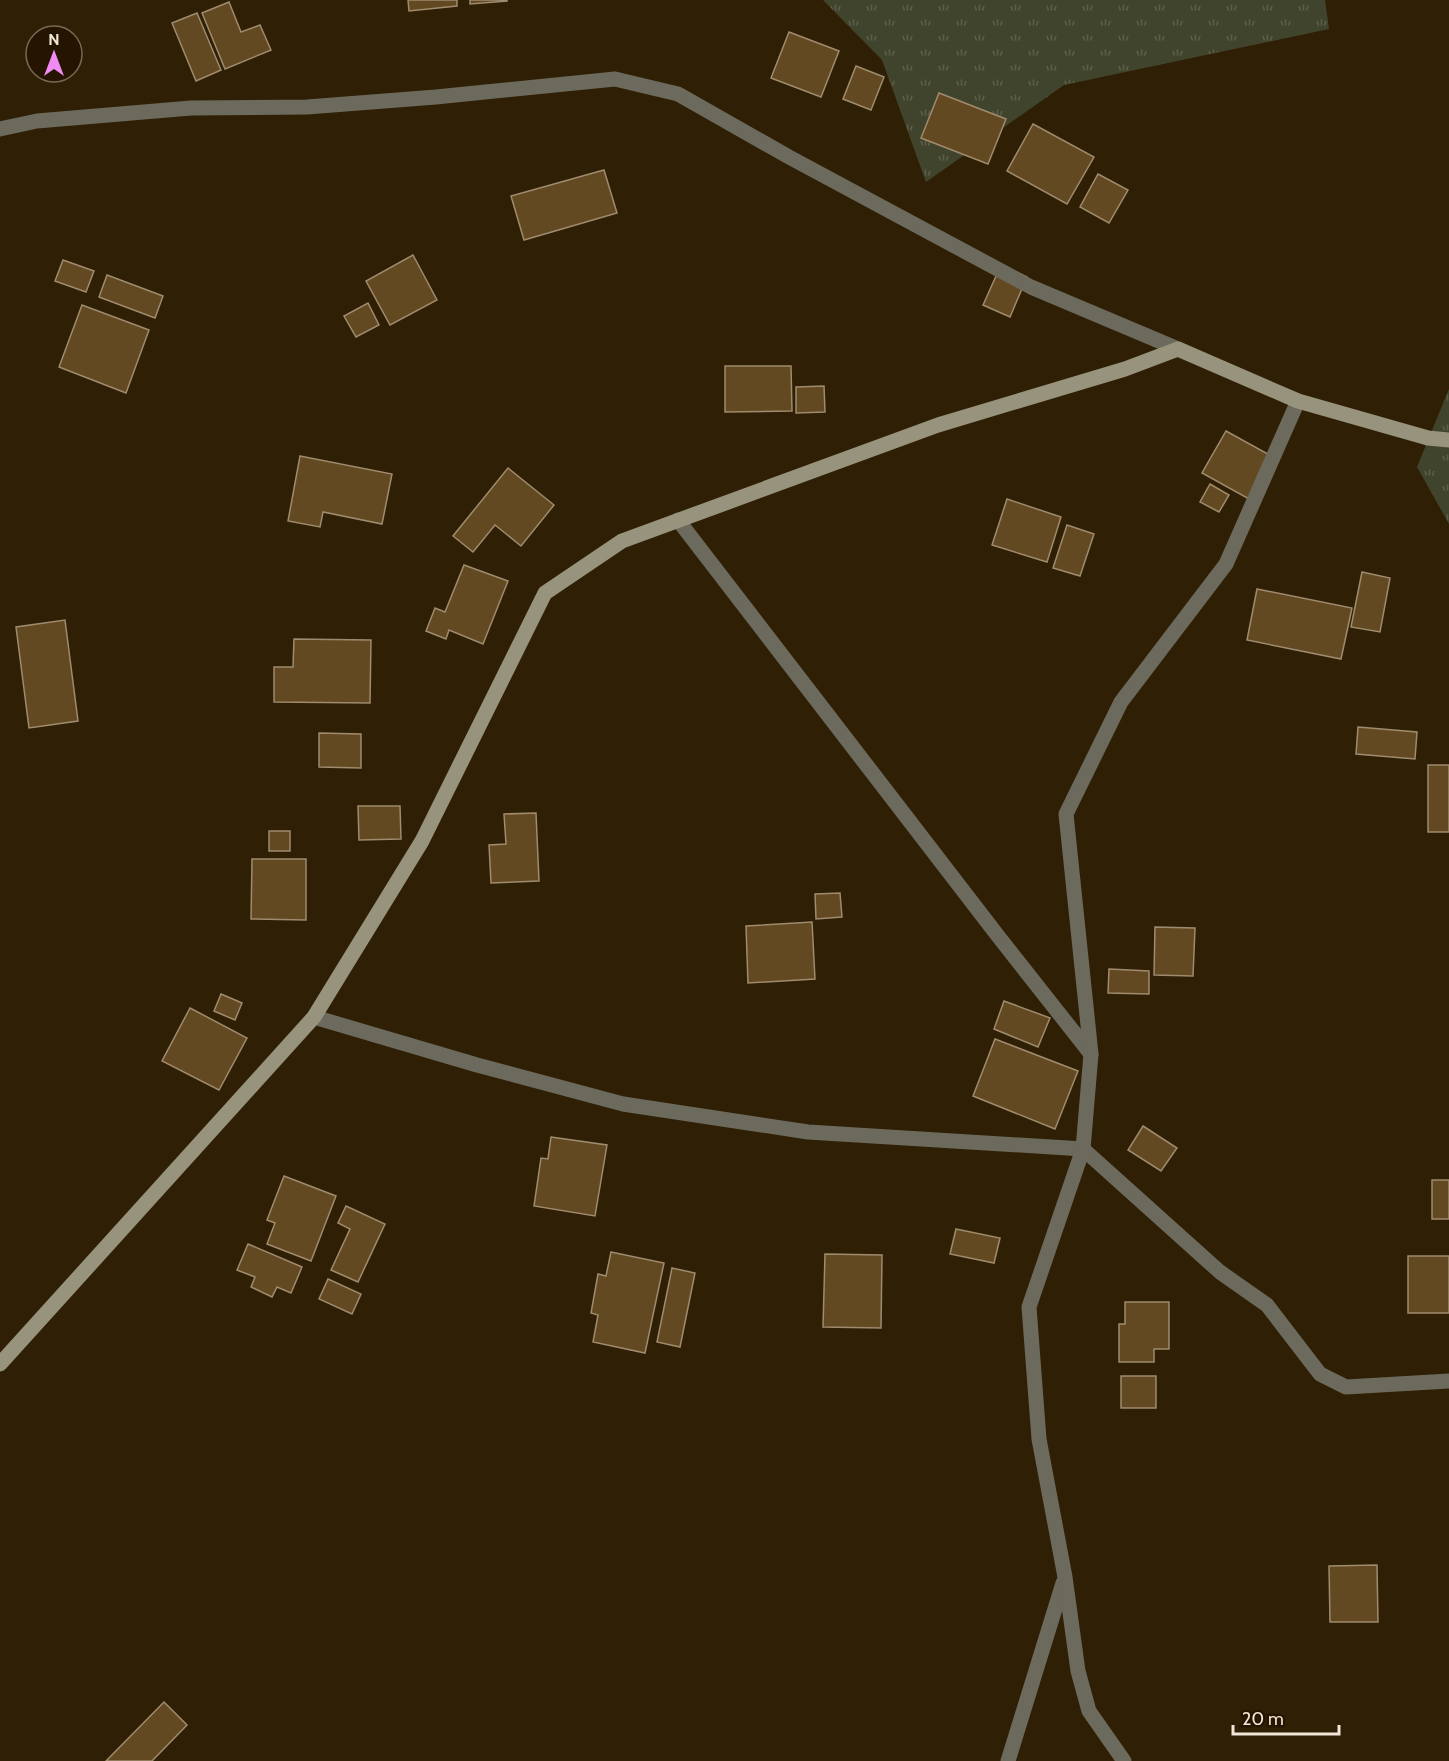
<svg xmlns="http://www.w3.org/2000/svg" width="1449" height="1761" font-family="Cabin,sans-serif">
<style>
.grass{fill:url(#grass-tufts)}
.building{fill:#634922;stroke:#9f8b6e;stroke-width:1.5}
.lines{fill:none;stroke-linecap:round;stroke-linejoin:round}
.street{stroke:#6c6a5c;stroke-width:15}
.secondary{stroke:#97937c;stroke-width:15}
</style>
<defs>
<pattern id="grass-tufts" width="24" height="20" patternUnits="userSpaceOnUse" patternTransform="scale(1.5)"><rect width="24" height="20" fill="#41442c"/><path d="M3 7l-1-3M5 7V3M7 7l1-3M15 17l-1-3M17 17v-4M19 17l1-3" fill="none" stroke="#5d5f4a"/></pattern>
</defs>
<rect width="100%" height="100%" fill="#2f1f04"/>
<!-- grass -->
<g class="grass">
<path d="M823,0h502l4,29 -265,56 -138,97 -44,-122z"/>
<path d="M1449,389v135l-32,-57z"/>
</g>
<!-- building -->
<g class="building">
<path d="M408,0h49v6l-48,5z"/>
<path d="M470,0h37v1l-37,3z"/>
<path d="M229,2l12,30 19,-7 11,25 -46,19 -23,-56z"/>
<path d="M197,13l24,57 -25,11 -24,-58z"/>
<path d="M789,32l50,19 -18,46 -50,-19z"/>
<path d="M856,66l28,11 -13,33 -28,-11z"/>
<path d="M939,93l67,26 -18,45 -67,-26z"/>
<path d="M1033,124l61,33 -27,47 -60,-33z"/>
<path d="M604,170l13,43 -93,27 -13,-44z"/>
<path d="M1098,174l30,16 -19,33 -29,-16z"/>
<path d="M413,255l24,45 -47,25 -24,-44z"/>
<path d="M63,260l31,11 -8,21 -31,-11z"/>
<path d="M1001,265l26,12 -17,40 -27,-12z"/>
<path d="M107,275l56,21 -8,22 -56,-21z"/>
<path d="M368,303l11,22 -23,12 -12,-21z"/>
<path d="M82,305l67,25 -23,63 -67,-26z"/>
<path d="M725,366h66l1,45 -67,1z"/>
<path d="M824,386l1,26 -29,1v-26z"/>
<path d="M1226,431l47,26 -24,42 -47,-26z"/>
<path d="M300,456l92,18 -10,50 -59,-12 -3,15 -32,-6z"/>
<path d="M508,468l46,37 -33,41 -26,-21 -22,27 -20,-16z"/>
<path d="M1210,484l19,11 -10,17 -19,-10z"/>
<path d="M1007,499l54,18 -14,45 -55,-17z"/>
<path d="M1067,525l27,9 -14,42 -27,-8z"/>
<path d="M464,565l44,16 -25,63 -34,-14 -3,9 -20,-8 9,-23 10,4z"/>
<path d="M1362,572l28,6 -10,54 -29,-5z"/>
<path d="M1257,589l95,19 -11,51 -94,-19z"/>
<path d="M65,620l13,101 -49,7 -13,-101z"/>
<path d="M294,639l77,1 -1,63 -96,-1v-35h19z"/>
<path d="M1358,727l59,5 -2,27 -59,-5z"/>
<path d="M319,733l42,1v34l-42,-1z"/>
<rect x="1428" y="765" width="21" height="67"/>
<path d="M358,806h42l1,33 -42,1z"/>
<path d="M536,813l3,68 -48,2 -2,-38 17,-1 -2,-30z"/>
<rect x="269" y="831" width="21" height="20"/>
<path d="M252,859h54v61l-55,-1z"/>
<path d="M840,893l2,24 -26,2 -1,-25z"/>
<path d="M812,922l3,57 -67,4 -2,-57z"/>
<path d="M1155,927l40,1 -2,48 -39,-1z"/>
<path d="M1109,969l40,2v23l-41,-1z"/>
<path d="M221,994l21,9 -7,17 -21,-9z"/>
<path d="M1004,1001l46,17 -12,29 -44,-18z"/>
<path d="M190,1008l57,30 -28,52 -57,-29z"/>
<path d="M995,1039l83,32 -23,58 -82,-33z"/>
<path d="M1143,1126l34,22 -16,23 -33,-21z"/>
<path d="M551,1137l56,8 -12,71 -61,-10 7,-48 7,1z"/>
<path d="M284,1176l52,20 -25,65 -44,-17 8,-21 -8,-3z"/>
<rect x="1432" y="1180" width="17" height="39"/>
<path d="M346,1206l39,18 -27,58 -27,-12 19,-41 -12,-6z"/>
<path d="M956,1229l44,9 -6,25 -44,-9z"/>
<path d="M248,1244l54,23 -11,26 -14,-6 -5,10 -21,-10 4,-10 -18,-7z"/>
<path d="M611,1252l53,11 -19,90 -52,-11 5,-27 -7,-2 7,-39 8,2z"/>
<path d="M825,1254l57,1 -1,73 -58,-1z"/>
<rect x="1408" y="1256" width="41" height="57"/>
<path d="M672,1268l23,5 -15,74 -23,-5z"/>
<path d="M328,1279l33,15 -9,20 -33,-15z"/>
<path d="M1125,1302h44v47h-15v13h-35v-38h6z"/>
<rect x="1121" y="1376" width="35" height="32"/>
<path d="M1377,1565l1,57h-48l-1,-56z"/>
<path d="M164,1702l23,23 -35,36h-46z"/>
</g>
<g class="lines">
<!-- street -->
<g class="street">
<path d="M0,129l37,-8 154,-13 116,-1 129,-10 179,-18 63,15 111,63 242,130 147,62"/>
<path d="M678,520l320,416 93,118"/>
<path d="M314,1017l163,48 146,39 185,28 275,17 137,123 47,33 53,69 26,13 103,-6"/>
<path d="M1008,1761l55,-178"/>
<path d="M1124,1761l-35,-50 -11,-40 -13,-94 -26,-138 -10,-132 54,-158 8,-95 -25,-240 55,-112 105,-138 72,-163"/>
</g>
<!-- secondary -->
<path class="secondary" d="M0,1364l314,-347 108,-176 123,-248 77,-52 316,-116 187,-56 53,-20 120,52 130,37 21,2"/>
</g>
<!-- north arrow -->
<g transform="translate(54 54)"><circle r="28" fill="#251500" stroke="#776956" stroke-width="1.5"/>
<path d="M0-4.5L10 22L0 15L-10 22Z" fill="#f08bf6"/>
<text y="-9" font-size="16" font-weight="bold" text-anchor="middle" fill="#f1e6d7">N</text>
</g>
<!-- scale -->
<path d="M1233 1725v9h106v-9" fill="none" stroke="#f1e6d7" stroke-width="3"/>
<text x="1242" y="1725" font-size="18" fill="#f1e6d7" stroke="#251500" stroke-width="4.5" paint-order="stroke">20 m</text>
</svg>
